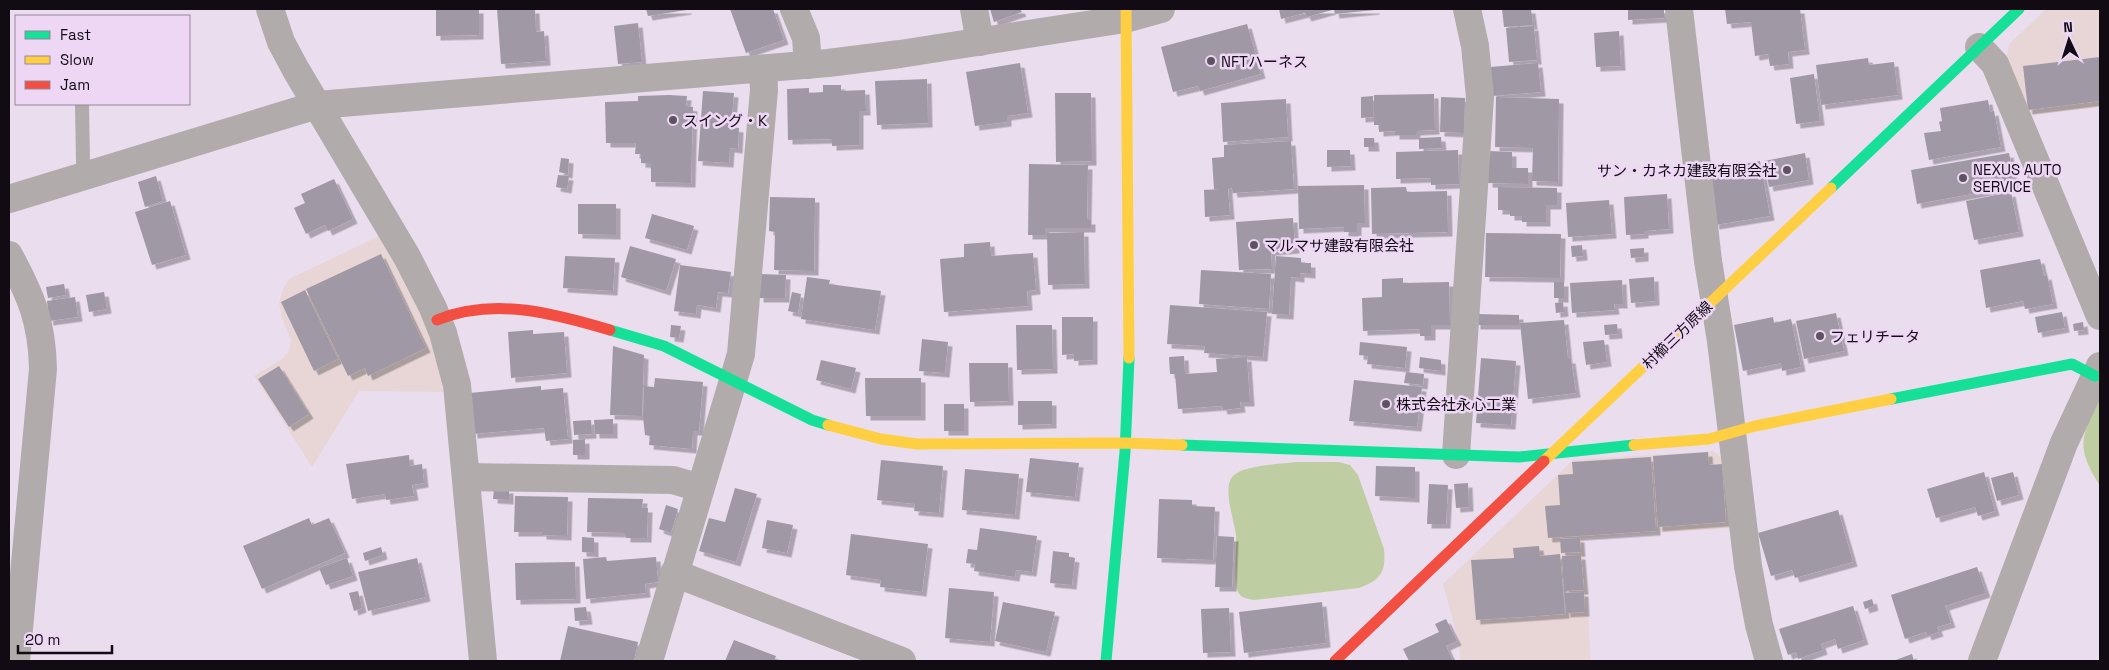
<svg xmlns="http://www.w3.org/2000/svg" width="2109" height="670" font-family="'Space Grotesk','Noto Sans JP',sans-serif">
<style>
.industrial{fill:#e8d6d7}
.forest{fill:#bfcea2}
.building{fill:#a198a5;filter:url(#shadow)}
.lines{fill:none;stroke-linecap:round;stroke-linejoin:round}
.lane{stroke:#b1abab;stroke-width:14}
.street{stroke:#b1abab;stroke-width:28}
.fast{stroke:#16e098;stroke-width:11}
.slow{stroke:#ffcf43;stroke-width:11}
.jam{stroke:#f24e42;stroke-width:11}
.poi-dot{fill:#5e5460;stroke:#edd7f4;stroke-width:2}
.labels{text-anchor:middle;dominant-baseline:central;stroke-width:5;stroke-linejoin:round;paint-order:stroke}
.poi-label{font-size:15px;fill:#120b14;stroke:#edd7f4;text-anchor:start}
.street-label{font-size:15px;fill:#120b14;stroke:#edd7f4}
</style>
<defs>
<filter id="shadow"><feDropShadow dx="4.5" dy="4.5" stdDeviation="0" flood-color="#0004"/></filter>
</defs>
<rect width="100%" height="100%" fill="#eaddee"/>
<!-- industrial -->
<g class="industrial">
<path d="M2046,9h54v98l-72,8 -22,-54 3,-17z"/>
<path d="M381,235l51,102 13,55 -86,-1 -47,76 -58,-91 28,-17 7,-8 2,-11 -9,-22 -3,-15 4,-14 6,-10z"/>
<path d="M1713,451l11,9 7,68 -148,10 8,123h-131l-1,-18 -16,-59 130,-124z"/>
</g>
<!-- forest -->
<g class="forest">
<path d="M2100,397v89c-25,-41 -19,-47 0,-89z"/>
<path d="M1296,462h43l11,3 8,10 26,74c2,23 -3,31 -25,39l-105,12c-6,-1 -13,-2 -16,-8 -5,-9 -1,-45 -2,-57 -2,-16 -14,-48 -3,-59 10,-11 48,-12 63,-14z"/>
</g>
<!-- building -->
<g class="building">
<path d="M436,9h43v26l-43,1z"/>
<path d="M497,9h38l1,23 8,-1 2,30 -45,3z"/>
<path d="M646,9h41v1l-39,6z"/>
<path d="M730,9h43l11,31 -38,13z"/>
<path d="M990,9h30l2,3 -28,10z"/>
<path d="M1279,9h52l1,1 -25,7 -2,-4 -24,6z"/>
<path d="M1334,9h41v1l-40,4z"/>
<path d="M1502,9h29l2,16 -29,2z"/>
<path d="M1628,9h36v9l-36,2z"/>
<path d="M1725,9h75l5,41 -17,2 1,12 -19,2 -2,-12 -13,2 -4,-34 -24,2z"/>
<path d="M638,23l4,39 -24,2 -4,-38z"/>
<path d="M1247,24l14,50 -61,17 -2,-5 -25,6 -12,-45z"/>
<path d="M1534,26l3,34 -28,2 -3,-34z"/>
<path d="M1619,31l2,35 -25,1 -2,-34z"/>
<path d="M2100,57v44l-72,9 -5,-44z"/>
<path d="M1868,58l1,7 25,-3 4,33 -77,10 -5,-40z"/>
<path d="M1020,63l8,50 -21,3v6l-32,4 -9,-54z"/>
<path d="M1538,63l3,29 -49,4 -2,-29z"/>
<path d="M1814,74l6,47 -24,3 -6,-46z"/>
<path d="M927,79l1,44 -51,2 -2,-44z"/>
<path d="M823,85h18v6l24,-1 1,21h-7v34l-27,1v-7l-44,1 -1,-51 22,-1v5l14,-1z"/>
<path d="M703,91l31,2 -3,34 8,1 -1,21 -8,-1 -1,15 -31,-2z"/>
<path d="M1055,93h36l1,68 -36,1z"/>
<path d="M1434,94l1,36 -19,1v4h-21v-4l-16,1v-7h-5v-30z"/>
<path d="M669,95l18,1 -1,10 7,1 -2,76 -40,-1v-18l-10,-1v-9h-6l1,-11h-30l-1,-41 33,-1v-5z"/>
<path d="M1373,96v21l-12,1v-21z"/>
<path d="M1441,97l24,1 -1,35 -24,-1z"/>
<path d="M1496,97l63,2 -1,83 -26,-1 1,-33 -38,-1z"/>
<path d="M1286,99l2,38 -65,5 -2,-39z"/>
<path d="M1988,100l2,12 4,-1 7,36 -72,13 -5,-27 17,-2 -2,-9 3,-1 -2,-13z"/>
<path d="M1441,137l1,11 -23,1v-11z"/>
<path d="M1364,138h10l1,9h-11z"/>
<path d="M1291,141l3,48 -61,4 -1,-5 -4,1 2,26 -25,2 -1,-27 15,-1h-5l-2,-31 12,-1v-12z"/>
<path d="M1327,150h23l1,16 -24,1z"/>
<path d="M1458,150l1,34 -28,1v-7l-35,1v-27z"/>
<path d="M1489,151l23,1v16h16v16l-40,-1z"/>
<path d="M1805,153l4,27 -40,7 -5,-26z"/>
<path d="M2009,153l6,33 -98,18 -6,-34z"/>
<path d="M561,158l8,1 -1,15 -9,-2z"/>
<path d="M1760,161l10,55 -55,9 -10,-54z"/>
<path d="M1029,164l59,1 -1,55h4v8h-46v7h-17z"/>
<path d="M558,175l11,1 -2,13 -11,-2z"/>
<path d="M156,176l7,25 -18,6 -7,-25z"/>
<path d="M334,179l19,40 -25,12 -3,-6 -19,9 -12,-26 11,-5 -4,-9z"/>
<path d="M1364,185l1,38h-8v9h-13v-5l-45,2 -1,-43z"/>
<path d="M1406,187l1,5 40,-1 1,41 -76,2 -1,-46z"/>
<path d="M1498,187l59,1v17h-11v17h-24v-6h-12v-6h-12z"/>
<path d="M2011,192l8,40 -45,8 -8,-39z"/>
<path d="M1667,194l2,35 -25,2v3l-18,1 -2,-38z"/>
<path d="M770,197l45,1 -1,73 -40,-1 1,-38 -6,-1z"/>
<path d="M1609,200l3,34 -44,3 -2,-34z"/>
<path d="M170,201l16,54 -34,10 -17,-53z"/>
<path d="M578,204h38v31l-38,-1z"/>
<path d="M652,214l42,12 -7,24 -42,-12z"/>
<path d="M1293,218l2,31 -24,2 1,18 -33,1 -3,-48z"/>
<path d="M1084,232l1,52 -37,1 -1,-52z"/>
<path d="M1486,233l75,1 -1,44 -75,-1z"/>
<path d="M990,242l1,14 42,-3 3,37 -9,1 1,15 -84,6 -4,-53 24,-2v-13z"/>
<path d="M1582,245l1,11 -11,1 -1,-11z"/>
<path d="M630,246l46,13 -10,32 -45,-14z"/>
<path d="M1644,248v9l-13,1 -1,-9z"/>
<path d="M381,254l45,94 -58,28 -3,-8 -17,8 -42,-87z"/>
<path d="M565,256l50,2 -2,33 -50,-3z"/>
<path d="M1276,256l25,2v5h10v11l-11,-1v5l-9,-1 -2,38 -17,-1z"/>
<path d="M2040,259l4,17 3,-1 6,29 -28,5 -2,-8 -37,7 -6,-38z"/>
<path d="M680,265l51,7 -3,21 -10,-1 -2,16 -19,-3 -1,9 -22,-3z"/>
<path d="M1201,270l70,4 -2,35 -70,-5z"/>
<path d="M760,274l26,1 -1,23h-26z"/>
<path d="M807,277l23,3 -1,4 52,7 -6,39 -74,-11z"/>
<path d="M1654,277l1,24 -24,2 -2,-24z"/>
<path d="M1403,278v5l46,-1 1,43h-19v11h-11v-7l-57,2 -1,-33 20,-1v-18z"/>
<path d="M1622,280l1,24h-9l1,6 -43,3 -2,-30z"/>
<rect x="1554" y="282" width="10" height="16"/>
<path d="M64,284l2,11 -18,3 -2,-11z"/>
<path d="M305,290l33,69 -24,12 -33,-69z"/>
<path d="M104,292l3,17 -18,3 -3,-17z"/>
<path d="M792,292l9,2 -3,19 -10,-2z"/>
<path d="M75,297l3,20 -29,4 -2,-20z"/>
<path d="M1563,302l1,10 -8,1 -1,-10z"/>
<path d="M1170,305l97,7 -4,45 -59,-4 1,-7 -38,-2z"/>
<path d="M2062,312l3,16 -27,5 -3,-16z"/>
<path d="M1836,313l8,38 -40,8 -8,-38z"/>
<path d="M1476,314l43,1v10h-43z"/>
<path d="M1062,317h31v43l-19,1v-7l-12,1z"/>
<path d="M1773,317l1,6 17,-4 10,48 -19,4 -1,-8 -38,8 -9,-46z"/>
<path d="M1564,320l4,39h3l5,34 -48,6 -8,-76z"/>
<path d="M2083,322l1,8 -10,1 -1,-7z"/>
<path d="M1617,324l1,10 -13,1 -1,-10z"/>
<path d="M671,325l10,1 -2,12 -9,-1z"/>
<path d="M1016,325h36l1,44 -36,1z"/>
<path d="M533,330v4l31,-2 3,41 -56,5 -3,-46z"/>
<path d="M922,339l26,3 -3,31 -26,-2z"/>
<path d="M1604,340l3,22 -21,3 -3,-23z"/>
<path d="M1360,342l47,5 -2,21 -38,-4 1,-8 -9,-1z"/>
<path d="M613,346l31,9 -2,61 -32,-1z"/>
<path d="M1184,356l1,18 32,-2 -1,-13 31,-2 3,45h-10l1,6 -18,2 -1,-4 -44,3 -3,-35h-5l-1,-17z"/>
<path d="M1420,357l21,3v11l-22,-3z"/>
<path d="M1481,358l35,3 -5,64 -35,-2z"/>
<path d="M821,360l35,8 -5,21 -35,-9z"/>
<path d="M969,363h39l1,38 -39,1z"/>
<path d="M279,366l30,48 -20,13 -31,-48z"/>
<path d="M1406,372l18,2 -1,11 -19,-2z"/>
<path d="M655,378l48,4 -4,49h-6l-1,18 -43,-4 1,-9 -5,-1 -2,-18 1,-31 10,1z"/>
<path d="M865,378h56v38h-55z"/>
<path d="M1354,380l68,7 -5,40 -68,-6z"/>
<path d="M541,386v4l22,-2 5,51 -22,2 -2,-13 -71,6 -3,-41z"/>
<path d="M1018,401h34v23l-34,1z"/>
<rect x="944" y="404" width="20" height="27"/>
<path d="M613,419v15h-18l-1,-14z"/>
<path d="M591,420l1,14 -18,1 -1,-14z"/>
<path d="M585,439v16h-12v-15z"/>
<path d="M1708,452l1,13 13,-1 4,58 -68,5 -5,-71z"/>
<path d="M409,455l1,11 12,-2 2,19 -12,2 2,11 -28,4 -1,-6 -33,5 -6,-35z"/>
<path d="M1651,457l5,74 -108,7 -3,-32 15,-1 -2,-30 15,-1 -1,-12z"/>
<path d="M1030,458l49,5 -4,34 -49,-5z"/>
<path d="M881,460l62,6 -4,47 -25,-2 1,-7 -38,-4z"/>
<path d="M1376,466l39,1v31l-40,-2z"/>
<path d="M965,469l54,5 -4,41 -53,-5z"/>
<path d="M1984,472l11,39 -17,5 -3,-9 -39,11 -9,-29z"/>
<path d="M2013,472l6,23 -22,6 -6,-23z"/>
<path d="M1468,483l1,24 -13,1 -2,-24z"/>
<path d="M1429,484l19,1 -2,39h-19z"/>
<path d="M735,488l22,6 -21,68 -37,-11 10,-33 16,4z"/>
<path d="M494,489h15v11l-16,-1z"/>
<path d="M515,496l53,1 -1,39 -25,-1v-3h-28z"/>
<path d="M588,498l55,1 -1,9h6l-1,30h-21v-5l-39,-1z"/>
<path d="M1159,499l33,1v6l23,1 -2,53 -56,-2z"/>
<path d="M666,505l12,4 -7,24 -12,-4z"/>
<path d="M1838,510l15,52 -58,16 -3,-8 -21,6 -13,-43z"/>
<path d="M309,518l3,7 17,-7 16,35 -83,36 -19,-43z"/>
<path d="M767,520l26,5 -6,28 -25,-5z"/>
<path d="M980,528l57,8 -5,36 -16,-2 -1,7 -41,-6 1,-7 -9,-1 2,-14 9,1z"/>
<path d="M851,534l77,10 -6,48 -42,-5 1,-7 -35,-5z"/>
<path d="M1217,536l17,1 -2,50h-17z"/>
<path d="M582,537l12,1v15l-12,-1z"/>
<path d="M1580,538l1,14 -20,1 -1,-14z"/>
<path d="M1539,546l1,10 20,-2 5,60 -89,6 -5,-60 43,-2 -1,-10z"/>
<path d="M381,547l2,8 -18,6 -2,-8z"/>
<path d="M1053,551l16,2v4l6,1 -3,27 -22,-2z"/>
<path d="M1581,555l3,35 -20,1 -2,-35z"/>
<path d="M606,557l1,4 49,-4 2,25 -13,2 1,9 -60,6 -3,-40z"/>
<path d="M347,558l6,18 -27,9 -7,-17z"/>
<path d="M417,558l9,39 -58,14 -10,-39z"/>
<path d="M575,562l1,37 -60,1 -1,-37z"/>
<path d="M1977,567l9,26 -41,13 6,17 -14,4 2,5 -12,4 -1,-4 -21,7 -14,-44z"/>
<path d="M949,588l45,4 -4,50 -45,-4z"/>
<path d="M358,591l4,17 -8,3 -5,-18z"/>
<path d="M1584,592l1,20 -19,1 -2,-20z"/>
<path d="M1872,599l2,7 -9,3 -2,-7z"/>
<path d="M1003,602l52,10 -9,40 -51,-11z"/>
<path d="M1322,602l4,41 -82,10 -5,-41z"/>
<path d="M1853,606l11,34 -26,9 -3,-10 -14,5 2,6 -25,9 -2,-7 -8,3 -9,-26z"/>
<path d="M586,607l2,13 -13,1 -1,-13z"/>
<path d="M1229,608l2,44 -28,1 -2,-44z"/>
<path d="M1446,619l11,22 -11,5 7,15h-44l-6,-12 36,-17 -4,-8z"/>
<path d="M568,626l70,16 -4,19h-74z"/>
<path d="M734,640l42,16 -2,5h-49z"/>
<path d="M1912,654l2,7h-21z"/>
</g>
<g class="lines">
<!-- lane -->
<path class="lane" d="M82,104l1,58 4,13"/>
<!-- street -->
<g class="street">
<path d="M270,9l11,33 15,28 111,187 26,51 10,25 14,52 26,276"/>
<path d="M794,9l12,29 2,27"/>
<path d="M974,9l6,33"/>
<path d="M1679,9l29,252 13,80 27,225 11,59 10,36"/>
<path d="M1979,47l16,17 105,252"/>
<path d="M9,199l308,-94 511,-42 72,-9 225,-35 36,-10"/>
<path d="M9,255c22,41 33,66 34,114l-27,292"/>
<path d="M1456,455l24,-358 -5,-51 -8,-37"/>
<path d="M466,477l207,3 27,8"/>
<path d="M674,573l228,88"/>
<path d="M649,661l92,-307 23,-264 -1,-21"/>
<path d="M1982,661l82,-218 36,-77"/>
</g>
<!-- fast -->
<g class="fast">
<path d="M1831,188l188,-179"/>
<path d="M610,330l54,16 148,74 16,5"/>
<path d="M1891,399l181,-35 23,12"/>
<path d="M1182,445l337,12 115,-12"/>
<path d="M1106,661l19,-209 4,-94"/>
</g>
<!-- slow -->
<g class="slow">
<path d="M1126,9l3,349"/>
<path d="M828,425l53,14 36,5 208,-1 57,2"/>
<path d="M1634,445l75,-6 46,-13 136,-27"/>
<path d="M1544,461l287,-273"/>
</g>
<!-- jam -->
<g class="jam">
<path d="M437,320c57,-23 116,-7 173,10"/>
<path d="M1335,661l209,-200"/>
</g>
</g>
<!-- markers -->
<g class="poi-dot">
<circle cx="1211" cy="61" r="5"/>
<circle cx="673" cy="120" r="5"/>
<circle cx="1787" cy="170" r="5"/>
<circle cx="1963" cy="178" r="5"/>
<circle cx="1254" cy="245" r="5"/>
<circle cx="1820" cy="336" r="5"/>
<circle cx="1386" cy="404" r="5"/>
</g>
<g class="labels">
<!-- poi labels -->
<g class="poi-label">
<text x="1221" y="61">NFTハーネス</text>
<text x="683" y="120">スイング・K</text>
<text x="1973" y="169">NEXUS AUTO<tspan x="1973" dy="17">SERVICE</tspan></text>
<text x="1777" y="170" text-anchor="end">サン・カネカ建設有限会社</text>
<text x="1264" y="245">マルマサ建設有限会社</text>
<text x="1830" y="336">フェリチータ</text>
<text x="1396" y="404">株式会社永心工業</text>
</g>
<!-- street labels -->
<g class="street-label">
<text transform="translate(1677 335) rotate(-44)">村櫛三方原線</text>
</g>
</g>
<!-- border -->
<rect width="2109" height="670" fill="none" stroke="#120b14" stroke-width="20"/>
<!-- legend -->
<rect x="15" y="15" width="175" height="90" fill="#edd7f4" stroke="#95859a"/>
<rect x="25" y="31" width="25" height="8" fill="#16e098" stroke="#95859a"/>
<text x="60" y="40" font-size="15" fill="#120b14">Fast</text>
<rect x="25" y="56" width="25" height="8" fill="#ffcf43" stroke="#95859a"/>
<text x="60" y="65" font-size="15" fill="#120b14">Slow</text>
<rect x="25" y="81" width="25" height="8" fill="#f24e42" stroke="#95859a"/>
<text x="60" y="90" font-size="15" fill="#120b14">Jam</text>
<!-- north arrow -->
<g transform="translate(2069 40) rotate(356)" stroke="#edd7f4" stroke-width="4" paint-order="stroke">
<path d="M0-4L9 19L0 12L-9 19Z" fill="#120b14"/>
<text y="-8" font-size="14" font-weight="bold" text-anchor="middle" fill="#120b14">N</text>
</g>
<!-- scale -->
<path d="M18 645v8h94v-8" fill="none" stroke="#120b14" stroke-width="2.5"/>
<text x="25" y="645" font-size="15" fill="#120b14" stroke="#edd7f4" stroke-width="4" paint-order="stroke">20 m</text>
</svg>
